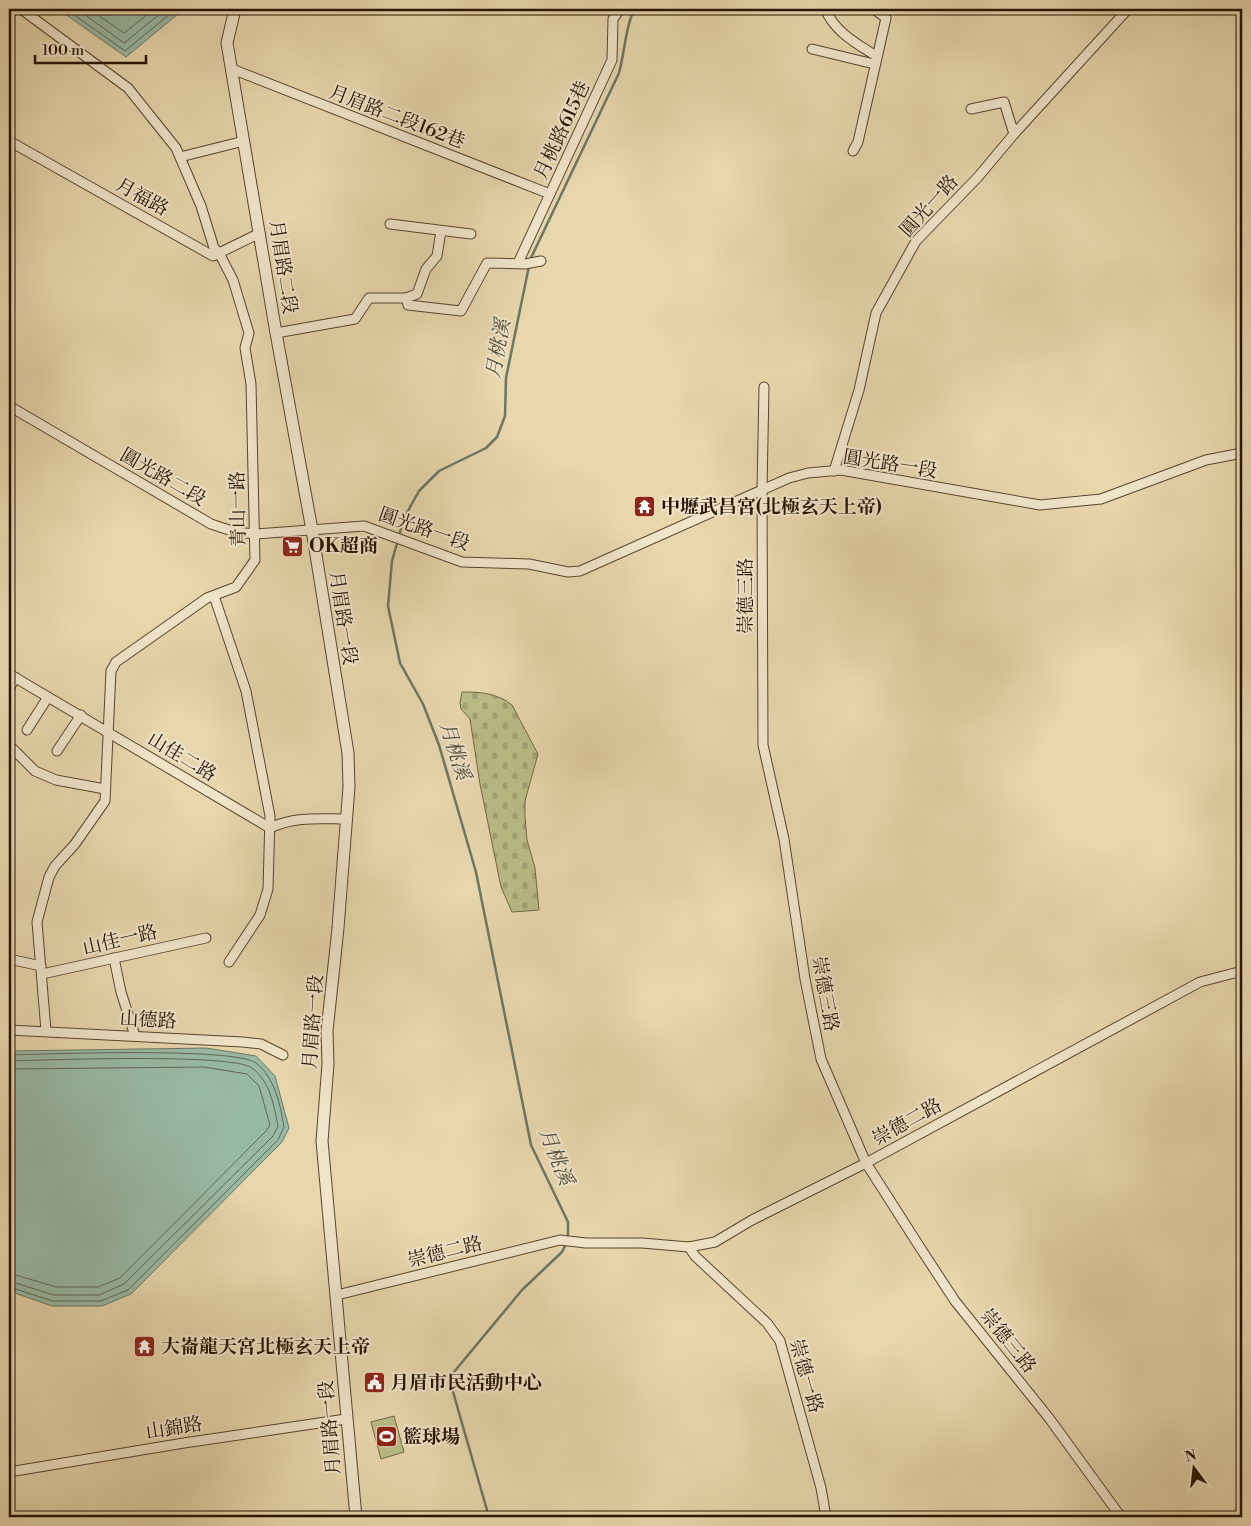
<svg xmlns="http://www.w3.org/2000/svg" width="1251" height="1526" font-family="'Libre Bodoni','Noto Serif TC',serif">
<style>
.cemetery{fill:url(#cemetery-stones);stroke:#706845}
.garden{fill:#babd87;stroke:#706845}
.water{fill:#98b9a6;stroke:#6b7765}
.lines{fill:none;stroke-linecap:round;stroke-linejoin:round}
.shore{stroke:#606654;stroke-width:1}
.stream{stroke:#6b7765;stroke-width:2.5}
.minor-casing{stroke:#57442e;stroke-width:11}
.tertiary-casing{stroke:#57442e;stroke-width:13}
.minor{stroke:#f0e4ca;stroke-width:9}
.tertiary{stroke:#f0e4ca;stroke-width:11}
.labels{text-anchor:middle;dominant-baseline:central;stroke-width:4;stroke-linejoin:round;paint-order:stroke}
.street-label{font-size:19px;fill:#271303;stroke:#f0e4ca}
.poi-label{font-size:19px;font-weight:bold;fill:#271303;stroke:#f0e4ca;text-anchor:start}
.water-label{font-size:20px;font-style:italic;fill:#4f4d3c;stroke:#f0e4ca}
</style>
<defs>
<pattern id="cemetery-stones" width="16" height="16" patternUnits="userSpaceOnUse" patternTransform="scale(1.25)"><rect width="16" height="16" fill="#babd87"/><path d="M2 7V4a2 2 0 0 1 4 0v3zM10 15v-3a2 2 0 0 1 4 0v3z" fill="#a0a273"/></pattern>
</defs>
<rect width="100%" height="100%" fill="#e8d6ad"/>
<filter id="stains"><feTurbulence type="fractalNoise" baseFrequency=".004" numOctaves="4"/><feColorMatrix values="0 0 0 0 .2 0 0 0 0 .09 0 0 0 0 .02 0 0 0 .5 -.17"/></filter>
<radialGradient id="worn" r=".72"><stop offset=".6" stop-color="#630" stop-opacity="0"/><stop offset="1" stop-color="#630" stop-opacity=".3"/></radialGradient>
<!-- cemetery -->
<path class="cemetery" d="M462,692c19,0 35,1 50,13l26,49 -13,47v16l2,23 8,28 4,42 -27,2 -11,-25 -21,-103 -10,-65 -9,-10 -1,-6z"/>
<!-- garden -->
<path class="garden" d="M394,1416l10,36 -23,7 -10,-37z"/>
<!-- water -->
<g class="water">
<path d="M58,9h126l-58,48z"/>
<path d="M206,1048l50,8 19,20 14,52 -7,14 -151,152 -29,12h-50l-43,-15v-240z"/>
</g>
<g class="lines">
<!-- shore -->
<g class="shore">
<path d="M66,9l59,42 51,-42"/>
<path d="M77,9l47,34 42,-34"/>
<path d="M89,9l35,24 30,-24"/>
<path d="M9,1055c36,-1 227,-8 247,8 19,15 24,41 28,64l-6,13 -150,150 -27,11h-48l-44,-14"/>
<path d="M9,1061c36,-1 223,-8 243,7 18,13 22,38 26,58l-5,10 -149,148 -25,11h-45l-45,-14"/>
<path d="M9,1069l195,-2 43,7 12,12 11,39 -4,6 -146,147 -22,9h-42l-47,-14"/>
</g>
<!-- stream -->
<g class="stream">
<path d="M530,260l89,-187c6,-22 6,-44 15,-64"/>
<path d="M529,266l-23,112 -1,38 -8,21 -11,11 -47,23 -20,20 -15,27 -12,43 -4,45 12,57 23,41 16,41 37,127 55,273 37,77v17"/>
<path d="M489,1517l-40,-139 73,-88 40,-38 4,-8"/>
</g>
<defs>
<g id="minor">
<path d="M21,9l107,79 48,60 25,58 13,42 5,5 14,27 16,53 -4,15 6,36 4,176 -19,27 -29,11 -91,64 -5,9 -6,130 -30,43 -20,22 -6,11 -12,45 9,109"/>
<path d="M825,9c10,23 31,34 51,47"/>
<path d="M812,49l62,15"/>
<path d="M232,69l318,125"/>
<path d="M971,109l33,-7 10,32"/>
<path d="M9,141l204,115 47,-23"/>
<path d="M853,151l5,-9 28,-124 -12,-9"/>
<path d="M180,157l64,-16"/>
<path d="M390,224l81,10"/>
<path d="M518,263l94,-203 1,-41 7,-10"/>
<path d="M406,298l11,-4 9,-25 11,-13 4,-25"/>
<path d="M276,333l79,-14 14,-21h37l2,7 53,6 26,-48 38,1 16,-3"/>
<path d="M764,387l-2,103 1,255 21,94 21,140 16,80 45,104 55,86 34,52 94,117 72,99"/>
<path d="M9,406l202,118 24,8 21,2 108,-8 98,36 67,2 39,8 12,-1 209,-93 19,-5 33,-3 199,35 61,-6 105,-39 36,-7"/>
<path d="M834,471l25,-81 17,-77 40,-72 62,-64 36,-43 114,-125"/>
<path d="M214,596l32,95 24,125 -2,73 -8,26 -31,47"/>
<path d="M9,674l261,154c25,-12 50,-9 77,-9"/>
<path d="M9,690l6,-13"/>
<path d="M27,730l21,-33"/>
<path d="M9,745l26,26 21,9 49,9"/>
<path d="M57,751l24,-36"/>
<path d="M114,958l7,34 14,44"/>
<path d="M9,959l32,7"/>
<path d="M42,974l164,-36"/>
<path d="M9,1030l234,12 18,2 22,11"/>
<path d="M689,1247l6,9 72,67 13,18 41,147 5,29"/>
<path d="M337,1295l223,-55 26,3h56l47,4 26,-5 37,-22 114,-57 334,-181 42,-11"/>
<path d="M9,1472l175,-29 162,-24"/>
</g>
<path id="tertiary" d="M235,9l-8,34 49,290 36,197 36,223 1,34 -11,141 -11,103 1,33 -6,77 34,376"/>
</defs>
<!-- minor casing -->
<use href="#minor" class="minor-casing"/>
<!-- tertiary casing -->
<use href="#tertiary" class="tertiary-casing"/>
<!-- minor -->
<use href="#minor" class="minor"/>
<!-- tertiary -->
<use href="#tertiary" class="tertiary"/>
</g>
<!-- icons -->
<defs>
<symbol id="temple-square" viewBox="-11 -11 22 22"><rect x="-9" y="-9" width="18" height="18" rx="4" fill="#8f2418" stroke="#f0e4ca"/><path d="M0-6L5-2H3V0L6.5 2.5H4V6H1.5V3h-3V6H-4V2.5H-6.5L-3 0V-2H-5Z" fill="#fff"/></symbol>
<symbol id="supermarket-square" viewBox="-11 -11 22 22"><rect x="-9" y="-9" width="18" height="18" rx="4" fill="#8f2418" stroke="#f0e4ca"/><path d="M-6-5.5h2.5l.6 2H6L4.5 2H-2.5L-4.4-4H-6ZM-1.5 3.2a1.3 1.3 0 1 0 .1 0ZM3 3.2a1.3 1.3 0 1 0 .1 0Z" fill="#fff"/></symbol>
<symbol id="civic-square" viewBox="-11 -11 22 22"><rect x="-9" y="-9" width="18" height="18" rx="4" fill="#8f2418" stroke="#f0e4ca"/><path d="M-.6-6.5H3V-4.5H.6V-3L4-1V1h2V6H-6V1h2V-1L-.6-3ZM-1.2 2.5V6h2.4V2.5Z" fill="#fff"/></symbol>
<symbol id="stadium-square" viewBox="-11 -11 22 22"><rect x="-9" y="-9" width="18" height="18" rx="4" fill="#8f2418" stroke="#f0e4ca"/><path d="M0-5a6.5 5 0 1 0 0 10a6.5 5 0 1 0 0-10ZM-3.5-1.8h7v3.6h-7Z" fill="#fff"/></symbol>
</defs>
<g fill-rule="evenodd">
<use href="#temple-square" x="632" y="494" width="25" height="25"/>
<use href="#supermarket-square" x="280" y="534" width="25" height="25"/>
<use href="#temple-square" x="132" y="1334" width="25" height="25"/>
<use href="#civic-square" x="362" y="1370" width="25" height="25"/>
<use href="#stadium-square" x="374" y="1424" width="25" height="25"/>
</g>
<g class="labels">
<!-- street labels -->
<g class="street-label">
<text transform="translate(397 117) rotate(21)">月眉路二段162巷</text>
<text transform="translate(562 130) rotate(-65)">月桃路615巷</text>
<text transform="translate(142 197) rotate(29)">月福路</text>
<text transform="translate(929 206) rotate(-48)">圓光一路</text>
<text transform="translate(283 267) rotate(81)">月眉路二段</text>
<text transform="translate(890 464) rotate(9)">圓光路一段</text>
<text transform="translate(163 477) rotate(30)">圓光路二段</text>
<text transform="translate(238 509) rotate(-91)">青山一路</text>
<text transform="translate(424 529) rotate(19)">圓光路一段</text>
<text transform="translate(746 596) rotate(-90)">崇德三路</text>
<text transform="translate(343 618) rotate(81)">月眉路一段</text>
<text transform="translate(182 757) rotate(31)">山佳二路</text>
<text transform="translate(120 940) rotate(-13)">山佳一路</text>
<text transform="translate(825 994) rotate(80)">崇德三路</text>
<text transform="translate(148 1020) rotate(3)">山德路</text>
<text transform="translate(313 1022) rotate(-86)">月眉路一段</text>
<text transform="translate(907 1122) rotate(-29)">崇德二路</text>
<text transform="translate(445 1252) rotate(-14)">崇德二路</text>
<text transform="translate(1008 1341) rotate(51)">崇德三路</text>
<text transform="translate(806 1376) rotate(74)">崇德一路</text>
<text transform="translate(174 1428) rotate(-9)">山錦路</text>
<text transform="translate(330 1428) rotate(-95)">月眉路一段</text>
</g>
<!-- poi labels -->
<g class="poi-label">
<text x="661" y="507">中壢武昌宮(北極玄天上帝)</text>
<text x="309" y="546">OK超商</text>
<text x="161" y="1347">大崙龍天宮北極玄天上帝</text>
<text x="390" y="1383">月眉市民活動中心</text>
<text x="403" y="1437">籃球場</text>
</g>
<!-- water labels -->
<g class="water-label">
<text transform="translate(499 349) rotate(-80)">月桃溪</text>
<text transform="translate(454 751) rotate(72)">月桃溪</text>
<text transform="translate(555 1157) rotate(68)">月桃溪</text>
</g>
</g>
<!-- margin -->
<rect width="1251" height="1526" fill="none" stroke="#e8d6ad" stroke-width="30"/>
<rect x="10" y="10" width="1231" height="1506" fill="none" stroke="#271303" stroke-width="2.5"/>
<rect x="15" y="15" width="1221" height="1496" fill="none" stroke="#271303"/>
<!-- north arrow -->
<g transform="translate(1194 1468) rotate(345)" stroke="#f0e4ca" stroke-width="4" paint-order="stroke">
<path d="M0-4L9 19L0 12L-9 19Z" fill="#271303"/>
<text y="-8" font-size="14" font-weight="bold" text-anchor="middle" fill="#271303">N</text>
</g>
<!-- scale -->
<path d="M35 55v8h111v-8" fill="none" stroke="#271303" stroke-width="2.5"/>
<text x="42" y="55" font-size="15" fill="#271303" stroke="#f0e4ca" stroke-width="4" paint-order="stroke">100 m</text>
<rect width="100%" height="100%" filter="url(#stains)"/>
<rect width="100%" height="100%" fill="url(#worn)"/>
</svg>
